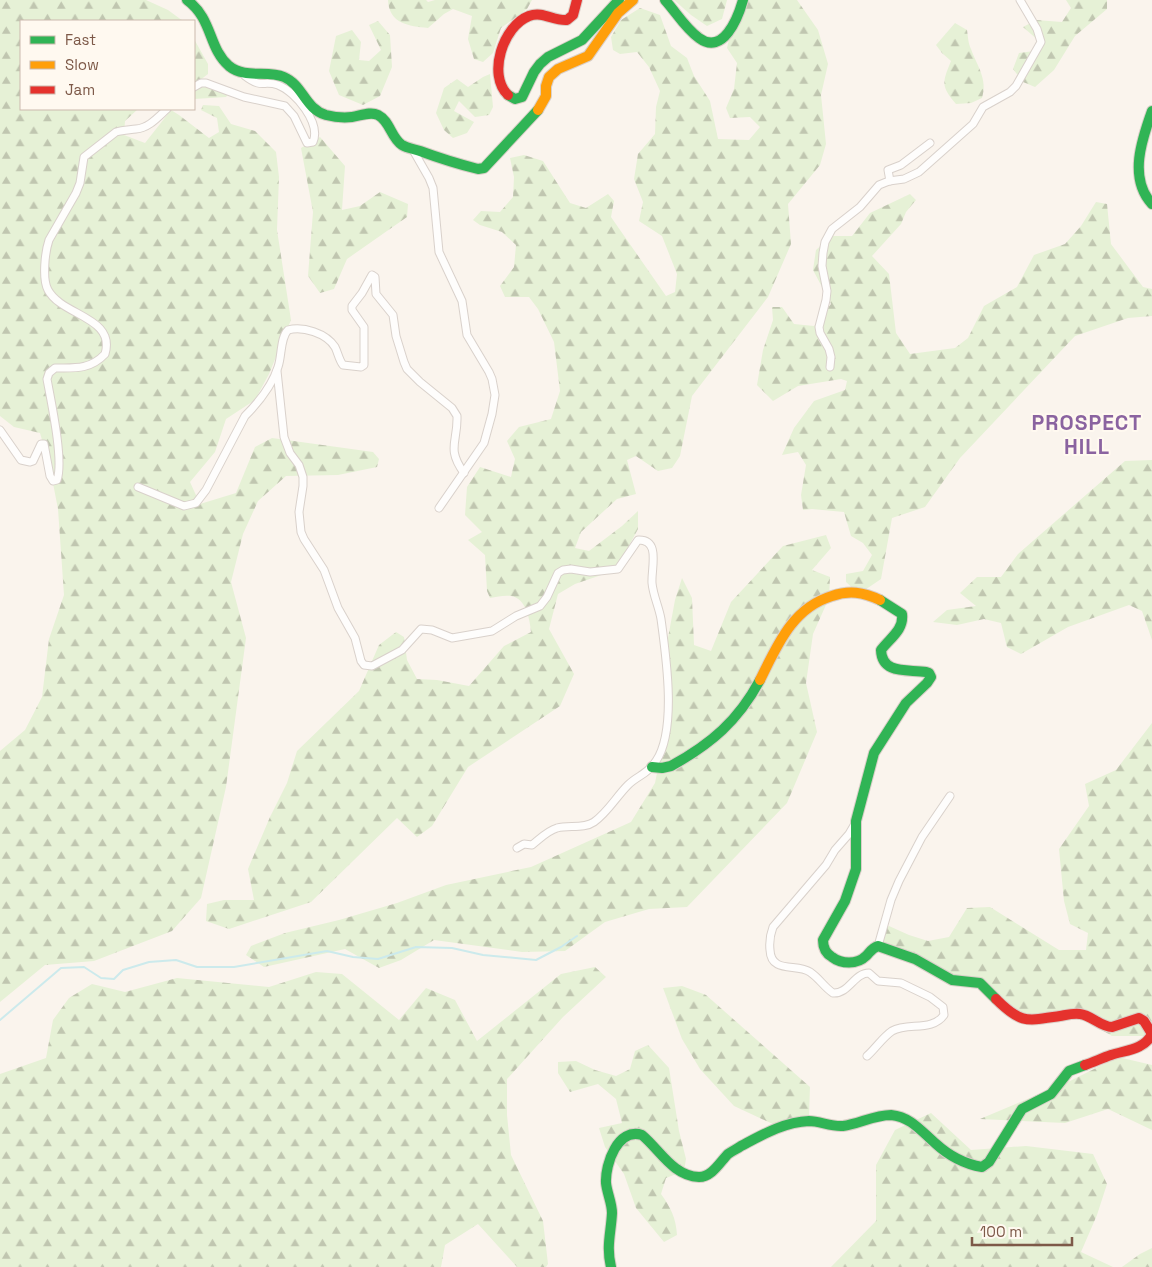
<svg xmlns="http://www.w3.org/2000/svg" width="1152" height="1267" font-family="'Space Grotesk',sans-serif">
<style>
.forest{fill:url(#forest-firs)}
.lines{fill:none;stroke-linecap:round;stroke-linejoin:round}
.stream{stroke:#cceaec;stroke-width:2}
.street-casing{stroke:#d9d1cb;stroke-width:9}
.fast-casing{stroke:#dacfc8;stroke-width:12}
.slow-casing{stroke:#dacfc8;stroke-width:12}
.jam-casing{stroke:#dacfc8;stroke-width:12}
.street{stroke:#fefdfc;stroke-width:7}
.fast{stroke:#30b455;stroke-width:10}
.slow{stroke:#ff9f0a;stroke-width:10}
.jam{stroke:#e5322d;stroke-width:10}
.labels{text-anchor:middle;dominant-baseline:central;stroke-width:4;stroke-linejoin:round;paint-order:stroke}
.district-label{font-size:21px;font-weight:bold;letter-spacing:1px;fill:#8a63a0;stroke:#fff9f0}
</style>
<defs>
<pattern id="forest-firs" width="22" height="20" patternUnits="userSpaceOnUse" patternTransform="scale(1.25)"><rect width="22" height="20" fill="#e6f1d6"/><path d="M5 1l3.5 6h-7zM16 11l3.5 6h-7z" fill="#c0c6b0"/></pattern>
</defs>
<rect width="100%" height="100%" fill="#faf4ed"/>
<!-- forest -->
<g class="forest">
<path d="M0,0h146l22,10 15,11h-162v88h117l-13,12 -1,14 21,8 26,-33 8,5 30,23 10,-6 -2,-14 -16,-8 2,-5 16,1 12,18 24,7 21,21 3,25 -2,53 14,90 -22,54 -14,26 -29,19 -11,33 -25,30 10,22 36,-11 19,-46 17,-9 101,14 6,7 -2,8 -39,8 -52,1 -28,25 -15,33 -12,48 15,56 -20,149 -25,111 -29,33 -78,30 -49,4 -45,37v-251l25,-21 17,-33 7,-58 15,-44 -6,-86 -8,-41 -10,-35 -26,-6 -14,-11z"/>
<path d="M388,0h38l2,2 7,-2h97l-5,9 -26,19 -8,25 -10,9 -9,-3 -6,-20 4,-23 -19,-7 -9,5 -16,14c-19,-2 -39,-4 -40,-28z"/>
<path d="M674,0h53l-5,19 -15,7 -16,-11z"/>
<path d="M744,0h53l21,30 10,34 -7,31 5,49 -6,21 -32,39 3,40 -23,53 -76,99 -12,60 -8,12 -14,3 -22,-15 -9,4 9,34 -19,5 -36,33 -6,16 14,3 33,-25 16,-15v18l-22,41 -41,14 -17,10 -9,35 25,45 -14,32 -92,61 -36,59 -15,11 -20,-19 -86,84 -82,27 -23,-8 1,-17 17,-4h30l-6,-31 22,-52 17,-34 10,-32 62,-60 20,-46 17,-13 8,5 3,23 10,19 20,1 32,6 35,-40 27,-14c-1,-12 -5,-34 -20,-36 -7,-1 -14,1 -21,2l-3,-7 -2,-36 -17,-15 14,-8 -17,-17 2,-28 13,-20 31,10 4,-18 -8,-18 12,-14 32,-8 9,-28 -6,-49 -16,-33 -9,-12h-24l-5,-11 14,-19 2,-22 -14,-13 -22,-7 -7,-5 8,-9 19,1 13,-15 1,-20 -4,-19 14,-3 19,6 27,42 16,5 22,-14 6,7 -3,16 55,79 9,-4 2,-18 -15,-38 -23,-15 4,-19 -9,-23 4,-25 17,-20 1,-27 4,-16 -11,-24 -12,-15 -17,2 -7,-4 -2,-13 10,-17 19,-12 20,7 11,31 16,12 7,18 16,25 8,38 31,1 11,-13 -10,-10 -20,1 -4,-10 8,-19 3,-26 -10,-15 4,-17z"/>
<path d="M1066,0h41v9l-32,27 -21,34 -19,17 -12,-5 -10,-13 6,-16 15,-2 5,-10 -16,-14 13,-7 26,2 9,-14z"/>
<path d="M378,21l12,14 2,32 -12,29 -17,9 -24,-10 -10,-24 7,-35 16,-6 9,12 -2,18 10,1 12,-11 -12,-25z"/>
<path d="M955,23l12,7c1,6 1,13 4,19 6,17 17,30 11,49l-11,5 -15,1c-15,-18 -14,-21 -5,-43l-9,-8 -6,-8z"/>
<path d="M194,39l14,25v10l-13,10 18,1 16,8 -3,4 -32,2z"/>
<path d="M490,74l3,33 -4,8 -14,2 -16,-16 -5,10 20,11 -7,11 -14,5 -9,-8 -8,-17 8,-25 13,-9 11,8 15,-10z"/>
<path d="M320,137l25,29 -3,44 18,-4 20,-14 28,12 -1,13 -60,42 -13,30 -14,4 -12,-17 5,-64 -12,-64z"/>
<path d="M910,194l6,6 -10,12 -5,12 -29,32 17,18 7,59 14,21 45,-6 13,-10 16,-32 33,-19 17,-32 31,-11 16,-18 15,-24 11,2 4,40 32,43 9,2v27l-24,2 -53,18 -115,122 -35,49 -33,11 -11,61 -22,15 -13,-12v-8l17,-3 9,-16 -9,-12 -12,-7 -7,-24 -32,-3 -9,1 -2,-15 5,-30 -8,-13 -16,3 12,-27 20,-27 31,-11 2,-9 -6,-2 -43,7 -25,15 -16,-16 6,-35 10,-30 -1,-13h10l12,17 20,2 17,-22 -18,-34 3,-20 16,-14h20l18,-23z"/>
<path d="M1152,460v180l-10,-29 -13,-6 -61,22 -47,27 -14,-7 -6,-24 -17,-4 -27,6 -24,-3 14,-12 29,-4 -16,-13 17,-16h24l17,-23 107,-93z"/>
<path d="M826,535l5,13 -19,22 18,7 -1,21 -16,36 -7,49 11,49 -30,71 -100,104 -38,2 -44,13 -40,29 -43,1 -88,-12 -33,20 -22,8 -34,-19 -81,18 -18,-12 5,-9 34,-13 54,-13 58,-17 49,-18 85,-18 100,-45 24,-39 10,-50v-79l10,-54 7,-22 10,20 2,47 17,6 20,-49 52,-56z"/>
<path d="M1152,723v313h-40l-34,-20 -58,1 -47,-33 -33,-5 -53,-30 -6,-17 8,-6 20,9 19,6 21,-4 18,-29 23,-1 69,43h27l2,-17 -18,-9 -6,-23 -5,-52 30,-43 -4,-22 31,-14z"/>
<path d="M595,967l11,10 -43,40 -56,62v36l4,40 32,66 5,43 -2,3h-29l-39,-43 -33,21 -4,22h-441v-193l46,-16 7,-38 16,-22 23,-14 33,8 52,-14 92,9 47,-15 26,2 57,46 27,-32 29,12 22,41 84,-67z"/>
<path d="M682,986l24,9 104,92 -1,29 -9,7 -25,2 -41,-19 -34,-37 -18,-30 -19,-51z"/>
<path d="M648,1045l21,23 10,63 7,28 -2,12 -18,7 -5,16c10,14 15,24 16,41l-13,7 -28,-34 -12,-34 -19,-27 -6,-19 23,-5 -6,-24 -18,-15 -28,8 -12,-19v-11l18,-1 19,9 21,6 14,-7 5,-18z"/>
<path d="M1118,1057l34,8v65l-44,-21 -43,14 -85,-4 90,-38z"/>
<path d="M931,1113l40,37 55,-4 67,8 14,30 -10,31 -16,37 32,15h-282l45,-46v-56l19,-35z"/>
<path d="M1152,1248v19h-30l18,-13z"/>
</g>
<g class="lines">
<!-- stream -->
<path class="stream" d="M0,1020l61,-52 23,-1 17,11 13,1 9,-9 26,-8 27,-2 21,7h37l93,-16 26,6 25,2 38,-12 36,1 31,7 53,5 25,-13 16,-11"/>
<defs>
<g id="street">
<path d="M194,87l7,-4h5l38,14 41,9 9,10 13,27 6,-1c8,-19 -17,-50 -35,-57 -15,-5 -16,4 -33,-9"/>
<path d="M413,150l16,28 4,10 6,64 23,49 5,34 22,37 3,7 3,16 -3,19 -8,29 -45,65"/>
<path d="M890,181l-2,-11 13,-5 29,-22"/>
<path d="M830,367l1,-10 -2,-8 -9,-16 -1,-6 7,-27 1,-9 -5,-25 1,-13 2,-11 7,-13 28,-22 19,-22 10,-4 15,-2 15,-7 54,-48 10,-17 27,-15 6,-6 25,-44 -4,-13 -17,-29"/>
<path d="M277,371l7,66 6,16 9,12 4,12v9l-4,26 2,20 3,7 20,31 14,38 17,30 6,23 3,4 8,1 30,-16 19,-21 11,1 20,8 40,-7 24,-15 24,-10 7,-9 11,-24 5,-3 8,-1 19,3 28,-3 20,-29c23,-1 13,28 14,43 1,12 7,24 9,36 5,37 16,111 -5,142 -9,14 -18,14 -28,24 -12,12 -20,27 -34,37 -10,7 -25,3 -37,6 -10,3 -16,10 -25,17l-8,-1 -7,4"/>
<path d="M0,430l21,30 9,2 3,-1 8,-17h3l6,32 3,5 4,-1c7,-19 -6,-79 -10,-101l2,-6 6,-5c19,0 35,2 50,-14 11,-37 -43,-38 -57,-64 -6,-11 -3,-38 1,-50l27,-47 4,-10 4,-26 32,-25c7,-2 13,-2 20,-3 13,-1 22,-12 31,-20"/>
<path d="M138,487l46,19 12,-3 10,-13 39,-74c13,-13 27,-30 33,-49 4,-11 2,-29 10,-37 15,-4 38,3 47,17 3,6 4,13 8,18l18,2 3,-2v-38l-12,-17v-4l10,-13 10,-18 3,2 1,17 17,21 3,21 8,26 3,7 13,13 32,26 5,8c1,26 -11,32 7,57"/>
<path d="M856,822l-7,12 -14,16 -9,15 -53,62c-3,8 -4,14 -3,23 1,24 27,13 40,22 9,6 14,15 23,21 16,1 21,-20 36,-20l9,8 23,2 29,14 13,10 1,8c-12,17 -36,7 -52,16 -9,6 -17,18 -25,25"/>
<path d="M878,946l13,-46 8,-19 23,-44 28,-41"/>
</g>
<g id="fast">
<path d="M187,0c26,19 21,48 42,66 16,13 38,4 55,11 19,8 21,32 42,38 8,2 17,3 26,2 8,-1 18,-6 26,-2 12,6 13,23 24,30 5,3 12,4 18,6 19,7 38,13 58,18l6,-1 54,-58"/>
<path d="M665,0c11,12 20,28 34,38 24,18 39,-20 44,-38"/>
<path d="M508,95l7,4 7,-2 12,-25 6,-8 8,-7 34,-17 37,-40"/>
<path d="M1152,111c-10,28 -24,67 0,93"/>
<path d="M880,600l22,14c2,16 -12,24 -21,36 1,25 27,19 45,22l3,1 2,4 -4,6 -21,20 -32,50 -18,68v48l-11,32 -22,39c0,7 2,13 9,17 9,7 25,8 34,-1 4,-4 6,-8 12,-10l37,13 37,21 28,3 16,16"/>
<path d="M652,767l10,1 9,-2c40,-22 67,-45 89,-86"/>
<path d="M611,1267c-5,-21 0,-34 1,-54 0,-10 -5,-20 -6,-30 -1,-19 12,-56 36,-48 18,15 31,41 57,42 13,0 21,-15 29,-23 4,-3 9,-5 13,-8 21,-11 43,-24 68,-25 11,0 22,6 34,5 16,-2 31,-11 48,-11 20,2 30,16 44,28 13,12 29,21 47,24l7,-5 33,-53 29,-15 18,-23 16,-6"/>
</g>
<g id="slow">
<path d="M538,110l8,-14v-10l3,-9 9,-8 30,-13 30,-43 15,-13"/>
<path d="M760,680c17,-34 32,-72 72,-84 17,-6 31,-4 48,4"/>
</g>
<g id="jam">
<path d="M508,95c-21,-20 -5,-69 21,-79 14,-5 24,5 38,4l6,-5 4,-15"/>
<path d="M996,999c25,25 30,22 64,17 6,-1 13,-3 20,-2 11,1 21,13 32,13l27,-9 5,3 8,13c-8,16 -26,16 -41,21 -9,3 -17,7 -26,10"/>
</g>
</defs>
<!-- street casing -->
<use href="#street" class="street-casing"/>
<!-- fast casing -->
<use href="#fast" class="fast-casing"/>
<!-- slow casing -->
<use href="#slow" class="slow-casing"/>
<!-- jam casing -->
<use href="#jam" class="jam-casing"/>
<!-- street -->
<use href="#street" class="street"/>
<!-- fast -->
<use href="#fast" class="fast"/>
<!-- slow -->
<use href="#slow" class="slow"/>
<!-- jam -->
<use href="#jam" class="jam"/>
</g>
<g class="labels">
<!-- district labels -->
<g class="district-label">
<text x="1087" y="422">PROSPECT<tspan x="1087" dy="24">HILL</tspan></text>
</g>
</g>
<!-- legend -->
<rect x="20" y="20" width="175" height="90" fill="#fff9f0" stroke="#cbb9ad"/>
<rect x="30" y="36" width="25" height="8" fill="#30b455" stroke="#cbb9ad"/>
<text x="65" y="45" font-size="15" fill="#7d5948">Fast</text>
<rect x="30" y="61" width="25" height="8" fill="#ff9f0a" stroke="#cbb9ad"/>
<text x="65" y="70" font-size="15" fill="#7d5948">Slow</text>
<rect x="30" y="86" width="25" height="8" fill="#e5322d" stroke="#cbb9ad"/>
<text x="65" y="95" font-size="15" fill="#7d5948">Jam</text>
<!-- scale -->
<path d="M972 1237v8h100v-8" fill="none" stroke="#7d5948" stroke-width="2.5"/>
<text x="980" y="1237" font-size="15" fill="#7d5948" stroke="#fff9f0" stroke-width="4" paint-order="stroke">100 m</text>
</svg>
